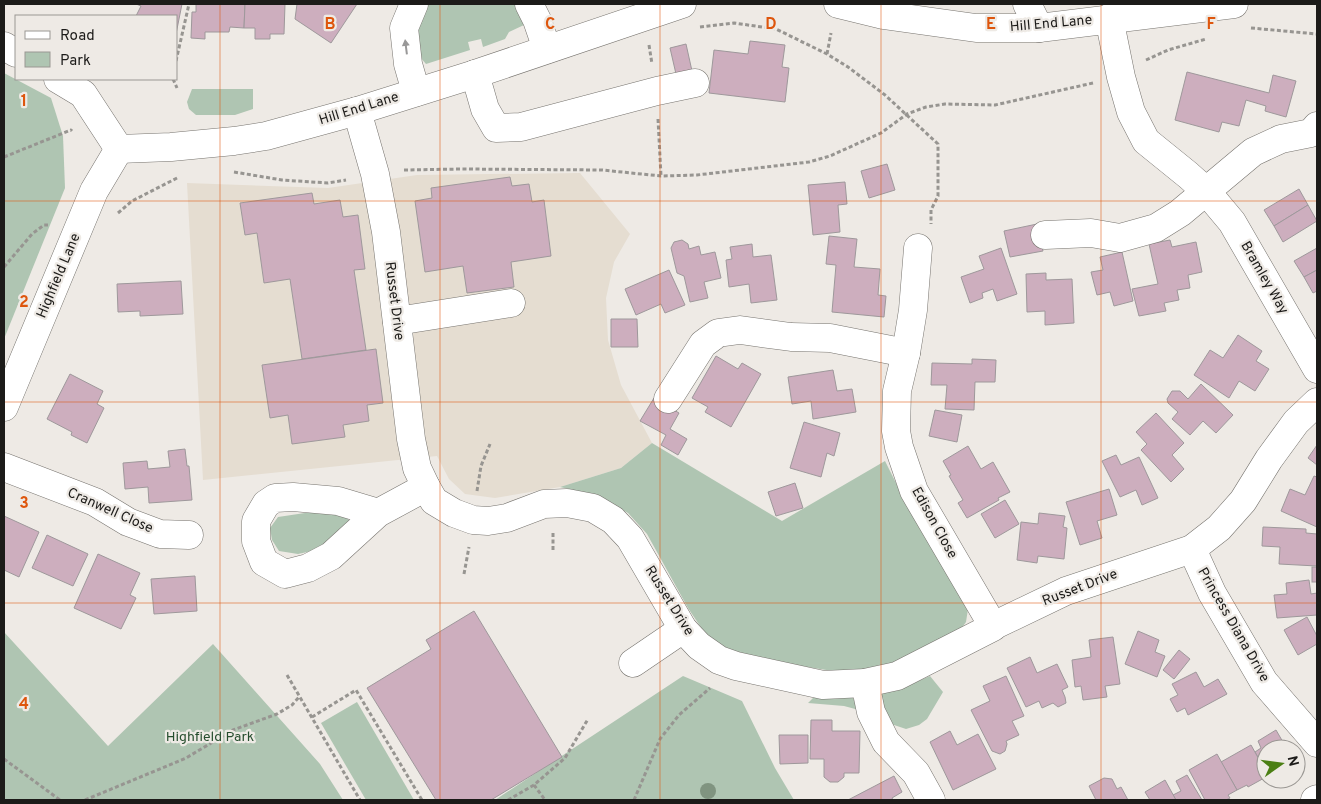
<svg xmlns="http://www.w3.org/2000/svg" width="1321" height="804" font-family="Overpass,sans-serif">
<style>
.built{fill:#e5ddd1}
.green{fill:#afc5b2}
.building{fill:#cdaebe;stroke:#9e989b}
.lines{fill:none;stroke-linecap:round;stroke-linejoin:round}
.minor-casing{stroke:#77746f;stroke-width:29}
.path{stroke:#979591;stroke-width:3;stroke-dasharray:4 2.5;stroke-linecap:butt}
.minor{stroke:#fff;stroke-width:28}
.tree{fill:#809480}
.oneway{fill:#999898}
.grid{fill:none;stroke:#de560d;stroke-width:1;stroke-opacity:0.55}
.labels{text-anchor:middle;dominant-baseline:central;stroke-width:4.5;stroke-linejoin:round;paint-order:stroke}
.street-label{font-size:14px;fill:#1c1b19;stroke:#eeeae5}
.park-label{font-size:14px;fill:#264e2e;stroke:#eeeae5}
.grid-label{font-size:16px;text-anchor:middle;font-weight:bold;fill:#de560d;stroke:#eeeae5;stroke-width:4.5;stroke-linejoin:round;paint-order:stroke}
</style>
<rect width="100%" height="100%" fill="#eeeae5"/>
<!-- built -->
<path class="built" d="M580,173l50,61 -16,28 -8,36 2,42 13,45 31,58 -31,25 -61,19 -65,11 -30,-4 -16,-15 -12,-23 -234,24 -16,-297 141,5 89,-13z"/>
<!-- green -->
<g class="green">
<path d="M428,4h90l4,9 2,12 -15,7 -4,7 -22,8 -2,-8 -13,3 2,8 -44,14 -11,-13v-22l8,-19z"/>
<path d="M4,73l47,25 12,38 2,52 -61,151z"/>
<path d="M192,89h61v20l-18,6h-39l-7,-6 -2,-7z"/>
<path d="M652,443l130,78 103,-60 18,36 65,112 -2,13 -10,14 -57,27 -27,7 -33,2 -94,-15 -24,-11 -17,-14 -16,-24 -41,-74 -19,-21 -32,-18 -36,-8 61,-19z"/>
<path d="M325,510l16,3 9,8 -29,28 -23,5 -19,-3 -7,-11 -2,-12 8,-11z"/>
<path d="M4,632l104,114 105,-102 107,120 23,36h-339z"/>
<path d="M683,676l59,25 33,67 19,32h-299z"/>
<path d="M930,676l13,16 -16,27 -8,6 -13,4 -18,-6 -7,-9 -1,-21 24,-6z"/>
<path d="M815,696h37l7,14 -15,-4 -36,-3z"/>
<path d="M357,702l57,98h-48l-45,-77z"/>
</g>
<!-- building -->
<g class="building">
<path d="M136,4h46l-6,30v-18h-40l5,-10z"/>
<path d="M196,4h49l-1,24 -14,-1 -1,5h-24v7l-14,-1 1,-26h4z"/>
<path d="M245,4h40l-1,30h-14v5h-15v-11h-11z"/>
<path d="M297,4h60l-26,39 -36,-24z"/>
<path d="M750,41l35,4 -3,22 7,1 -4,34 -76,-9 5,-43 34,4z"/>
<path d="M686,44l6,27 -16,3 -6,-26z"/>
<path d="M1187,72l82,21 4,-18 23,6 -10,36 -21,-6 1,-5 -20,-6 -7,26 -17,-4 -3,10 -44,-12z"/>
<path d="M887,164l8,26 -26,8 -8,-27z"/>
<path d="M510,177l2,9 17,-2 3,18 12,-2 7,56 -40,6 3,25 -47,6 -4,-27 -38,6 -10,-71 17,-3 -1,-10z"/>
<path d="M845,182l2,22 -9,1 2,27 -27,3 -5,-50z"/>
<path d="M1299,189l9,16 -34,21 -10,-16z"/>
<path d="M312,193l2,11 26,-4 3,17 15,-2 7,54 -11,1 12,80 -64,9 -12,-80 -26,4 -7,-50 -12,2 -5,-32z"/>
<path d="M1308,205l9,16 -34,21 -9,-16z"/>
<path d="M1037,224l6,27 -33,6 -6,-26z"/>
<path d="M829,236l28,3 -3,28 26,2 -2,26 8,1 -2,21 -52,-5 4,-47 -10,-1z"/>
<path d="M682,240l6,4 1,5 10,-3 2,9 14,-3 6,26 -17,4 4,16 -18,4 -6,-26 -7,-3 -6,-25 3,-6z"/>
<path d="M1170,240l2,7 24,-5 6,30 -14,3 2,13 -13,2 2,10 -15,3 2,8 -27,5 -7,-27 26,-5 -9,-40z"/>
<path d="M752,244l1,13 18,-2 6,45 -26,3 -2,-19 -20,3 -3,-27 6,-1 -2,-12z"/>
<path d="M1001,248l16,46 -20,7 -4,-12 -11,4 1,5 -13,5 -9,-26 23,-8 -5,-13z"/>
<path d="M1317,248v22l-13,7 -10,-16z"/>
<path d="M1122,252l11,49 -19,5 -4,-14 -13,3 -6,-23 12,-2 -3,-13z"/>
<path d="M669,270l16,35 -20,8 -4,-9 -25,11 -11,-26z"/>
<path d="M1317,270v21l-4,2 -9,-16z"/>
<path d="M1046,273v7l26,-1 2,44 -29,2v-14l-18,1 -1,-38z"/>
<path d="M181,281l2,33 -43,2v-5l-22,1 -1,-28z"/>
<path d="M611,319h26l1,28h-27z"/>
<path d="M1238,335l24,16 -6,10 13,8 -14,22 -16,-10 -10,17 -35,-23 16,-25 13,8z"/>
<path d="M376,349l7,54 -16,2 2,16 -26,4 2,12 -53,7 -4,-29 -18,3 -8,-53z"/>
<path d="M716,356l22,13 4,-6 19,11 -30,53 -26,-15 3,-5 -16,-9z"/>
<path d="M972,359l24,1 -1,22h-20l-1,28 -29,-1 2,-24h-16l1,-22 40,1z"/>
<path d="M833,370l4,21 15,-2 4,23 -43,7 -2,-18 -19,3 -4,-27z"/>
<path d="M70,374l33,17 -6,13 7,4 -17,35 -16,-8 1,-3 -25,-13z"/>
<path d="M1201,384l32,31 -17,18 -13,-12 -13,14 -18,-16 6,-7 -10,-9 -1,-4 5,-8h8l8,8z"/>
<path d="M654,398l25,15 -9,16 17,10 -9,16 -17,-10 5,-10 -26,-14z"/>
<path d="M935,410l27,5 -5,27 -28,-6z"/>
<path d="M1156,413l28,30 -12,12 12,14 -13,13 -30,-32 6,-6 -11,-12z"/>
<path d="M804,422l36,11 -6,23 -7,-3 -6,24 -31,-9z"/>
<path d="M1317,445v20l-9,-7z"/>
<path d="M968,446l13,23 12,-7 17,30 -12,6 1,2 -32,18 -9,-15 5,-3 -14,-24 2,-1 -8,-14z"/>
<path d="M185,449l2,17h2l3,34 -43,3 -1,-16 -23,2 -2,-26 24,-2 1,8 22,-2 -2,-16z"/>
<path d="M1116,455l5,10 18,-8 19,41 -16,7 -6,-15 -16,7 -18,-36z"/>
<path d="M1314,476l3,1v50l-36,-16 9,-22 15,6z"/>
<path d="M795,483l8,25 -27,8 -8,-24z"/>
<path d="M1109,489l8,26 -20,6 5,17 -22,7 -14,-43z"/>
<path d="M1005,500l14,24 -24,14 -14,-24z"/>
<path d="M1039,513l26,3 -2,11 4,1 -3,31 -26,-3 -1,7 -20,-3 4,-38 17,2z"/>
<path d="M4,516l35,16 -20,45 -15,-7z"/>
<path d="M1263,527l43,2v4l11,1v32l-38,-2 1,-17 -18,-1z"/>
<path d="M47,535l41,19 -15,32 -41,-18z"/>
<path d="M98,554l42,19 -10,22 6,3 -15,31 -47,-21z"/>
<rect x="1312" y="567" width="5" height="15"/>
<path d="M195,576l2,35 -43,3 -3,-35z"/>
<path d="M1309,580l2,14 6,-1v22l-40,3 -3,-23 13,-1 -1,-11z"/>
<path d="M474,611l88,146 -71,43h-55l-69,-112 64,-39 -5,-9z"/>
<path d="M1307,617l10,19v8l-19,11 -14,-25z"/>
<path d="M1138,631l21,9 -4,12 10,4 -8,21 -32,-13z"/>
<path d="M1113,637l7,47 -15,2 2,11 -24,3 -2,-14 -6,1 -3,-27 19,-3 -2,-17z"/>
<path d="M1179,650l11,9 -16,20 -11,-9z"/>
<path d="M1030,657l7,16 20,-9 11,23 -6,3 3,7 1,6 -8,4 -5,-4 -11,5 -3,-7 -13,6 -19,-39z"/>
<path d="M1196,672l8,15 14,-8 9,15 -39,21 -3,-7 -8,4 -7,-13 8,-4 -6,-11z"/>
<path d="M1006,676l18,40 -12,5 7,14 -13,6 1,3 -2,7 -5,3 -8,-3 -21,-41 19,-9 -7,-15z"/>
<path d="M811,720h21v11h28l-1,42h-15v4l-6,5h-8l-6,-5v-18h-14z"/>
<path d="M1276,730l11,19h-21v23l-11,-20 6,-4 -3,-7z"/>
<path d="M950,731l7,14 21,-11 18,35 -43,21 -23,-48z"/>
<path d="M779,735h29v28l-28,1z"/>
<path d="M1251,745l15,27v5l-18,10 -1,-2 -10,5 -16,-28z"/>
<path d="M1217,754l20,36 -9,5 2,3 -4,2h-21l-16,-30z"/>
<path d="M1187,775l15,25h-26l-3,-5 8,-4 -5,-10z"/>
<path d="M894,776l8,16 -10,6 1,2h-45z"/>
<path d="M1104,778l8,1 5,10 4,-2 7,13h-32l-7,-14z"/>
<path d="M1165,780l11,20h-26l-5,-8z"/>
</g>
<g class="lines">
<defs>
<g id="minor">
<path d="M414,4l-10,24 4,36 8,28"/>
<path d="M529,4l8,16 10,29"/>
<path d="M838,4l45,11 93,13h63l195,-24"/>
<path d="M1027,4l12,24"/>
<path d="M1109,18l12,59 10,35 15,29 42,34 18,16 26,31 85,147"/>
<path d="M4,46l12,7"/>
<path d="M475,74l10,35 11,19 25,-1 136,-36 38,-8"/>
<path d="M58,79l25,15 36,55"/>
<path d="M357,111l18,63 11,58 25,207 6,29 9,19 8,14 20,12 19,7 15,1 19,-3 37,-14 23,-1 26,5 20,12 17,18 53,91 16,17 20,14 17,6 87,19 42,-2 32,-7 96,-49v-1l73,-35 126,-42 27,-21 24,-27 26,-42 27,-37 21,-20"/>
<path d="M119,149l52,-2 63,-6 32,-5 91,-25 118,-37 207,-70"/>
<path d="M1045,235l46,-2 29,5 36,-10 24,-15 73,-61 28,-13 30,-6 6,-7"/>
<path d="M918,248l-5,62 -7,43 -9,38 -1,40 3,16 15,44 79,135"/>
<path d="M397,321l114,-18"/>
<path d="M668,399l35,-55 15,-11 22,-3 51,7 39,1 76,15"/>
<path d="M4,407l90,-216 25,-42"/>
<path d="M4,467l91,35 33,20 32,12 29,1"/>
<path d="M378,513l-40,-12 -45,-4 -18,1 -9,6 -10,17v20l8,21 21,12 23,-6 23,-12 47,-43 48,-26"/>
<path d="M1192,549l20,44 52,89 53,61"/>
<path d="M633,663l50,-34"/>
<path d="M865,683l6,29 15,30 30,31 15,27"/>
<path d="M1315,800l2,-1"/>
</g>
</defs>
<!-- minor casing -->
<use href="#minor" class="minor-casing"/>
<!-- path -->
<g class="path">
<path d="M700,27l34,-4 42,6 51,25 21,13 37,28 53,49v52l-7,14v14"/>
<path d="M1251,28l66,6"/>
<path d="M649,45l3,19"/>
<path d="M827,54l4,-21"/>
<path d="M1146,60l22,-10 38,-11"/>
<path d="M176,61l13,-57"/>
<path d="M173,79l4,9"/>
<path d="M658,119l3,57"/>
<path d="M4,157l67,-27 1,1"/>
<path d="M404,170l58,-1 140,1 59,6 36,-1 112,-13 21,-6 51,-23 26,-19 19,-7 19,-3 50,1 98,-22"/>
<path d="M234,172l48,8 46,3 18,-3"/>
<path d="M118,213l14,-12 47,-24"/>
<path d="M4,267l28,-33 12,-9h4"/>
<path d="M477,491l4,-25 9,-22"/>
<path d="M553,533v17"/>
<path d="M464,574l5,-27"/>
<path d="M287,675l73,125"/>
<path d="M312,717l44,-27 66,110"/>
<path d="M4,759l56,41"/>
<path d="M534,785l11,15"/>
<path d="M85,800l101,-42 47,-28 44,-16 15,-9 8,-9"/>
<path d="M508,800l26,-15 31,-27 23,-39"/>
<path d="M634,800l26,-61 19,-24 31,-27"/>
</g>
<!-- minor -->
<use href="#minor" class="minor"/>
</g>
<!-- trees -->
<circle class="tree" cx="708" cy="791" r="8"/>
<!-- one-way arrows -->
<defs><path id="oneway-solid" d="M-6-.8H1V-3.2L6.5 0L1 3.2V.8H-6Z" transform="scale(1.25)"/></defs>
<use class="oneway" href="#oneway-solid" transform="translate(406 47) rotate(-97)"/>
<!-- grid -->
<path class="grid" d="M220,4v796M440,4v796M660,4v796M881,4v796M1101,4v796M4,201h1313M4,402h1313M4,603h1313"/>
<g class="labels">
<!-- street labels -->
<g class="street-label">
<text transform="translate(1051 24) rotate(-5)">Hill End Lane</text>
<text transform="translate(359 109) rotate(-17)">Hill End Lane</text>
<text transform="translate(59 276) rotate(-67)">Highfield Lane</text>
<text transform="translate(1264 278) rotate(60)">Bramley Way</text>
<text transform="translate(394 301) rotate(83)">Russet Drive</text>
<text transform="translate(110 511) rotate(24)">Cranwell Close</text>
<text transform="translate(934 523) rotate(61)">Edison Close</text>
<text transform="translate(1080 588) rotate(-21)">Russet Drive</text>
<text transform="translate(669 601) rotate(58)">Russet Drive</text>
<text transform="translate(1233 625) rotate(60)">Princess Diana Drive</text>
</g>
<!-- park labels -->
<g class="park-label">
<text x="210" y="737">Highfield Park</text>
</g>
</g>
<g class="grid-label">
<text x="330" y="29">B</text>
<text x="550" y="29">C</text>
<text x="771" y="29">D</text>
<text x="991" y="29">E</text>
<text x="1211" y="29">F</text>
<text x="24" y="106">1</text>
<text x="24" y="307">2</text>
<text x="24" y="508">3</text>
<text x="24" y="709">4</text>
</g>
<!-- border -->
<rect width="1321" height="804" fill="none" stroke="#1c1b19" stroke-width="10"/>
<!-- legend -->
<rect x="15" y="15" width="162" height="65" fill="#eeeae5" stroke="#9a9793"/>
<rect x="25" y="31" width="25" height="8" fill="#ffffff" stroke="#9a9793"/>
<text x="60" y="40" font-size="15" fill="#1c1b19">Road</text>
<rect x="25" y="52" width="25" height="15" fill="#afc5b2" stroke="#9a9793"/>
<text x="60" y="65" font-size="15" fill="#1c1b19">Park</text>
<!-- north arrow -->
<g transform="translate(1281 764) rotate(76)"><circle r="24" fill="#eeeae5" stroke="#9a9793"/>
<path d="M0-4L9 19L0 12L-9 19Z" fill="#4b7f14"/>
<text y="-8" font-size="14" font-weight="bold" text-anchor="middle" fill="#1c1b19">N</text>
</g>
</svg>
